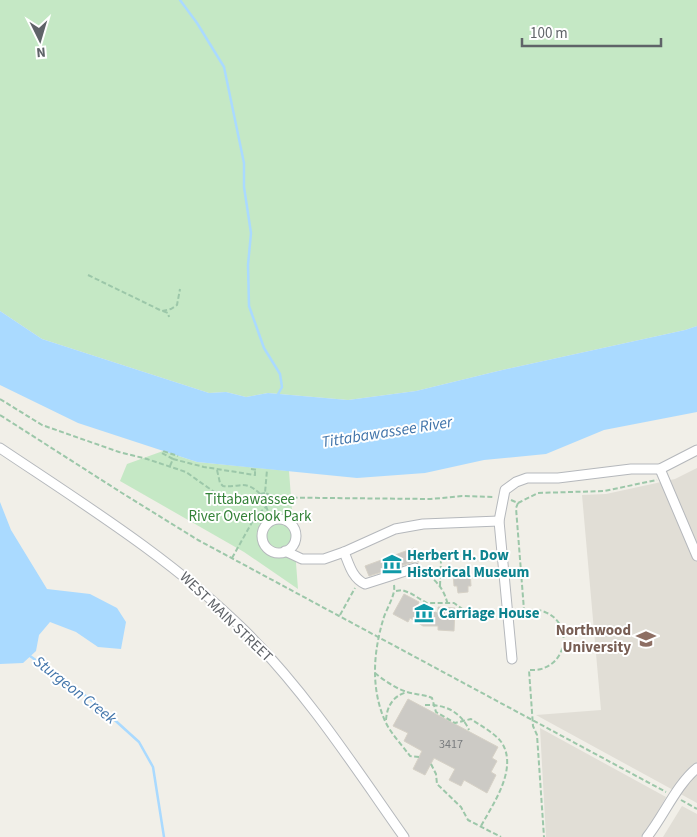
<svg xmlns="http://www.w3.org/2000/svg" width="697" height="837" font-family="'Source Sans 3',sans-serif">
<style>
.education{fill:#e1ded6}
.green{fill:#c5e8c5}
.water{fill:#aadaff}
.lines{fill:none;stroke-linecap:round;stroke-linejoin:round}
.stream{stroke:#aadaff;stroke-width:2.5}
.building{fill:#cccac5;stroke:#d6d1c6}
.minor-casing{stroke:#b5b8bc;stroke-width:11}
.path{stroke:#9cc7a9;stroke-width:2;stroke-dasharray:5 2.5;stroke-linecap:butt}
.minor{stroke:#fff;stroke-width:9}
.labels{text-anchor:middle;dominant-baseline:central;stroke-width:4;stroke-linejoin:round;paint-order:stroke}
.number-label{font-size:12px;fill:#7a7d7f}
.park-label{font-size:15px;fill:#348238;stroke:#fff}
.culture-label{font-size:15px;font-weight:bold;fill:#0d838f;stroke:#fff;text-anchor:start}
.street-label{font-size:15px;fill:#5f6368;stroke:#fff}
.education-label{font-size:15px;font-weight:bold;fill:#785e54;stroke:#fff;text-anchor:end}
.water-label{font-size:16px;font-style:italic;fill:#4174aa;stroke:#fff}
</style>
<rect width="100%" height="100%" fill="#f1efe8"/>
<!-- education -->
<g class="education">
<path d="M697,468v335l-161,-88 65,-5 -19,-215 24,-1 69,-15z"/>
<path d="M540,728l126,69 -13,23 -12,17h-95z"/>
<path d="M682,806l15,8v23h-34z"/>
</g>
<!-- green -->
<g class="green">
<path d="M0,0h697v326l-12,4 -187,41 -82,20 -68,9 -80,-7 -22,4 -20,-5 -17,1 -167,-54 -42,-28z"/>
<path d="M163,451l34,11 92,9 9,118 -54,-37 -124,-71 7,-17z"/>
</g>
<!-- water -->
<g class="water">
<path d="M0,311l42,28 167,54 17,-1 20,5 22,-4 80,7 68,-9 82,-20 187,-41 12,-4v86l-93,18 -58,24 -62,6 -59,13 -68,5 -160,-16 -119,-39 -78,-38z"/>
<path d="M0,502l11,28 36,59 43,5 27,14 9,14 -5,27 -23,-2 -22,-15 -26,-10 -11,13 -3,16 -13,12 -23,1z"/>
</g>
<g class="lines">
<!-- stream -->
<g class="stream">
<path d="M180,0l17,23 27,44 20,96v24l7,46 -3,32 1,41 15,42 16,26 2,13 -5,9"/>
<path d="M29,654l1,2 67,48 42,38 14,25 11,70"/>
</g>
</g>
<!-- building -->
<g class="building">
<path d="M414,548l5,14h-6l-44,14 -4,-10z"/>
<path d="M459,568h7l1,3 3,-1 1,16h-3v6l-10,1 -1,-7h-3l-1,-15h6z"/>
<path d="M404,594l15,8 -1,3 20,8v-6l17,1 -1,23 -16,-1v-4h-15l-13,-8 -2,4 -15,-8z"/>
<path d="M408,699l90,48 -6,11 5,3 -6,11 5,3 -9,18 -23,-13 -3,6 -12,-6 6,-11 -21,-11 -9,17 -12,-6 9,-18 -18,-10 4,-8 -15,-7z"/>
</g>
<g class="lines">
<defs>
<g id="minor">
<path d="M0,448c85,57 172,111 245,183 62,62 109,135 159,206"/>
<path d="M660,469l37,87"/>
<circle cx="279" cy="536" r="17"/>
<path d="M285,551l17,8h22l20,-7 51,-23 28,-5 76,-3"/>
<path d="M344,552c5,12 8,26 21,32l50,-16"/>
<path d="M512,659l-13,-138 6,-31 11,-8 11,-4h31l73,-9h29l37,-19"/>
<path d="M647,837c16,-20 30,-53 50,-69"/>
</g>
</defs>
<!-- minor casing -->
<use href="#minor" class="minor-casing"/>
<!-- path -->
<g class="path">
<path d="M88,275l74,36 9,-2 6,-4 3,-16"/>
<path d="M163,311l5,2 1,4"/>
<path d="M0,399l42,26 77,27 28,7 39,13 31,22 8,3 206,2 31,-3 32,1"/>
<path d="M0,415l122,78 76,47 468,252"/>
<path d="M173,459l-11,-6 1,-2 15,5"/>
<path d="M170,466l3,-7 31,8 51,8v-6"/>
<path d="M251,469l7,1"/>
<path d="M217,470l3,13 3,3c17,2 22,-7 37,8"/>
<path d="M265,493l-5,1 -2,4 1,3 3,3h4l4,-4 -2,-6 -3,-1 2,-23"/>
<path d="M511,500l7,3 20,-10 66,-2 53,-11"/>
<path d="M518,503l-2,5 8,102c8,0 16,-1 23,3 24,11 21,46 -3,55 -4,2 -10,2 -15,2l4,56 4,9 7,102"/>
<path d="M266,506l5,14"/>
<path d="M232,558l23,-41 11,-10"/>
<path d="M422,571c14,8 23,19 26,35"/>
<path d="M394,585c2,10 -8,24 -11,35 -10,34 -12,69 2,101 6,13 17,24 25,35l9,1"/>
<path d="M440,586l1,-26"/>
<path d="M396,591l6,-1 8,3 17,10h27l14,10"/>
<path d="M340,615l15,-27"/>
<path d="M375,673c8,7 22,16 32,19 9,3 16,2 25,6l4,14 19,11 16,-4c10,7 24,14 31,24 16,26 -9,61 -21,83"/>
<path d="M425,705c20,-1 36,7 44,25"/>
<path d="M386,720c1,-14 7,-24 21,-28"/>
<path d="M431,764l5,10 1,10 24,23 7,13 33,17"/>
<path d="M681,800l16,9"/>
</g>
<!-- minor -->
<use href="#minor" class="minor"/>
</g>
<!-- icons -->
<defs>
<symbol id="museum-bare" viewBox="-9 -9 18 18"><path d="M0-6L6-3V-2H-6V-3ZM-5-1h2V3h-2ZM-1-1h2V3h-2ZM3-1h2V3H3ZM-6 4H6V6H-6Z" fill="#0f9aa8" stroke="#fff" stroke-width="2.5" paint-order="stroke"/></symbol>
<symbol id="university-bare" viewBox="-9 -9 18 18"><path d="M0-5L7-2L0 1L-7-2ZM-4 1L0 2.5L4 1V4Q0 6-4 4Z" fill="#8d6e63" stroke="#fff" stroke-width="2.5" paint-order="stroke"/></symbol>
</defs>
<g fill-rule="evenodd">
<use href="#museum-bare" x="378" y="550" width="28" height="28"/>
<use href="#museum-bare" x="410" y="599" width="28" height="28"/>
<use href="#university-bare" x="632" y="625" width="28" height="28"/>
</g>
<g class="labels">
<!-- number labels -->
<g class="number-label">
<text x="451" y="744">3417</text>
</g>
<!-- park labels -->
<g class="park-label">
<text x="250" y="499">Tittabawassee<tspan x="250" dy="17">River Overlook Park</tspan></text>
</g>
<!-- culture labels -->
<g class="culture-label">
<text x="407" y="555">Herbert H. Dow<tspan x="407" dy="17">Historical Museum</tspan></text>
<text x="439" y="613">Carriage House</text>
</g>
<!-- street labels -->
<g class="street-label">
<text transform="translate(226 617) rotate(44)">WEST MAIN STREET</text>
</g>
<!-- education labels -->
<g class="education-label">
<text x="631" y="630">Northwood<tspan x="631" dy="17">University</tspan></text>
</g>
<!-- water labels -->
<g class="water-label">
<text transform="translate(387 432) rotate(-9)">Tittabawassee River</text>
<text transform="translate(75 690) rotate(38)">Sturgeon Creek</text>
</g>
</g>
<!-- north arrow -->
<g transform="translate(40 40) rotate(175)" stroke="#ffffff" stroke-width="4" paint-order="stroke">
<path d="M0-4L9 19L0 12L-9 19Z" fill="#5f6368"/>
<text y="-8" font-size="14" font-weight="bold" text-anchor="middle" fill="#5f6368">N</text>
</g>
<!-- scale -->
<path d="M522 38v8h139v-8" fill="none" stroke="#5f6368" stroke-width="2.5"/>
<text x="530" y="38" font-size="15" fill="#5f6368" stroke="#ffffff" stroke-width="4" paint-order="stroke">100 m</text>
</svg>
